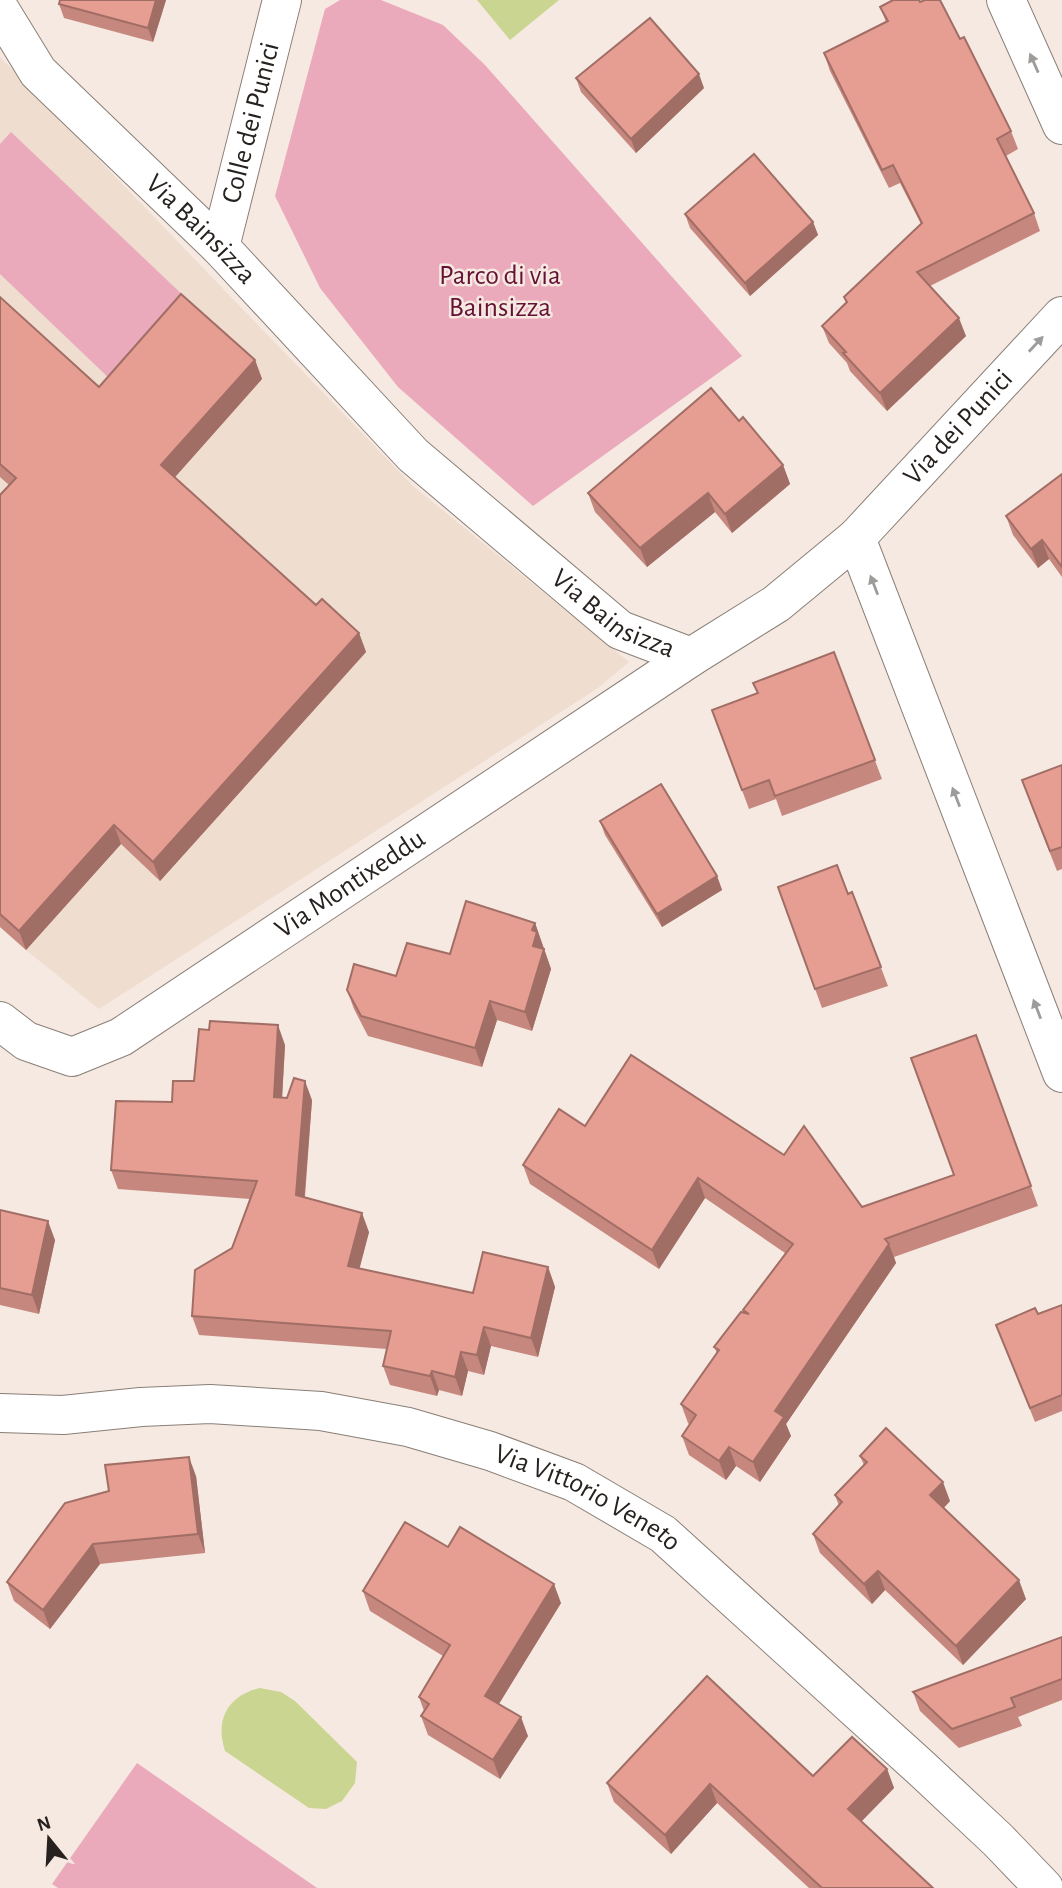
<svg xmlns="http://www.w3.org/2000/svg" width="1062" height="1888" font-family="'Alegreya Sans',sans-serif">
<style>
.built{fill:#efddcf}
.green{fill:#eaaabc}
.water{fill:#cad592}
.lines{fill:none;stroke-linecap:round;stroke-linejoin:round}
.minor-casing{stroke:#897f77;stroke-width:40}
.minor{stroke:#fff;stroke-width:38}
.wall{fill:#c6877e}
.shaded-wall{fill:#a16e66}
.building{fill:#e69d92;stroke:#a16e66;stroke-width:2}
.oneway{fill:#9e9c9a}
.labels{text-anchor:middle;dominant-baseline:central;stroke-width:5;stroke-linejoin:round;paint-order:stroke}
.street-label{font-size:28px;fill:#27221f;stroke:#f6e9e1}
.park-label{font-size:28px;fill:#641135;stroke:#f6e9e1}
</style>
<rect width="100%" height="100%" fill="#f6e9e1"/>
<!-- built -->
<path class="built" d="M0,57l413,429 216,176 -31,26 -499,321 -73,-59 -26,-23z"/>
<!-- green -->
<g class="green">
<path d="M340,0h41l62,25 42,40 257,291 -209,150 -135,-119 -78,-99 -45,-92 50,-187z"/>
<path d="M11,132l177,168 -77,80 -111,-106v-130z"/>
<path d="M137,1763l180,125h-259l-6,-4z"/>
</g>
<!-- water -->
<g class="water">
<path d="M477,0h82l-49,40z"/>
<path d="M260,1688l21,4 14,9 62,61 -2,21 -13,18 -16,8 -17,-1 -84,-57c-10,-31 2,-55 35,-63z"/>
</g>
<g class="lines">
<defs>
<g id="minor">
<path d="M1006,0l56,125"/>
<path id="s1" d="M0,10l38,62 182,175 193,208 207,175 71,27"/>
<path id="s2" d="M220,247l62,-247"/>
<path d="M856,538l206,535"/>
<path id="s3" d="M0,1021l26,20 46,16 49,-20 570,-380 85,-53 80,-66 206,-222"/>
<path id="s4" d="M0,1413l63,2 78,-8 69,-3 111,7 87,16 82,24 84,31 89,52 258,234 77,72 46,48"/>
</g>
</defs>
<!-- minor casing -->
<use href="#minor" class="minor-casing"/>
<!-- minor -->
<use href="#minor" class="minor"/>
</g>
<!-- wall -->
<g class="wall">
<path d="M166,0l-13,42 -89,-24 -5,-14z"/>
<path d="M920,2l40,37 51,92 7,18 -12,7 28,57 6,18 -110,55 36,50 -79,75 -37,-40 -3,-8 -18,-20 -7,-17 24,-23 -2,-6 77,-73 -21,-41 -11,5 -59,-117 -6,-18 62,-31 -6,-15z"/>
<path d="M576,78l128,10 -68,65 -55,-61z"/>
<path d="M685,214l128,8 5,13 -68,61 -60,-68z"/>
<path d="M0,297l99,90 156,-27 7,19 -87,98 141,128 43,28 7,19 -206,229 -39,-37 -95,106 -26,-23v-432l9,-10 -9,-8z"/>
<path d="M739,421l44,44 7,19 -58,49 -17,-21 -68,55 -52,-55 -7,-19z"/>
<path d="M1062,474v103l-13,-18 -11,9 -25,-33 -7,-19z"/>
<path d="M834,652l48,127 -100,37 -6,-17 -27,10 -37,-99 45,-17z"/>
<path d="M1062,765v104l-5,2 -28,-71z"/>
<path d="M600,821l117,55 5,14 -60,37 -57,-92z"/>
<path d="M778,887l70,7 4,-2 36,94 -66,22z"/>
<path d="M535,923l16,46 -19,62 -35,-11 -15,47 -114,-31 -14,-27 -7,-19 49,-14z"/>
<path d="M209,1030l76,15 -3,53 30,2 -7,97 64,35 -10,37 114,24 75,-26 7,20 -17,70 -47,-11 -7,29 -16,-4 -6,25 -23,-6 -2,6 -47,-11 -7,-19 4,-17 -188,-14 -7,-19 40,-68 18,-49 -132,-10 -7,-19 61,-68 22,-21z"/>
<path d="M976,1035l62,171 -144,51 2,6 -110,161 5,12 -31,46 -24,-16 -10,14 -37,-25 -7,-19 8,-11 -2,-2 -7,-19 36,-51 -3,-6 30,-34 -1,-3 42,-57 -80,-55 -46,71 -129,-85 -7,-19 62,-39 277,81 92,-32z"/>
<path d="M0,1210l55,30 -16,74 -39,-9z"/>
<path d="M1062,1305v106l-27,11 -39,-97 42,-11z"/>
<path d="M860,1456l90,45 -6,7 82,91 -63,66 -78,-75 -13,14 -52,-51 -7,-19 26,-28 -4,-11 29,-30z"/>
<path d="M196,1476l9,77 -105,11 -50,65 -36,-28 -7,-19z"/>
<path d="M448,1547l113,56 -62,101 29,32 -28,43 -72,-44 -7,-19 3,-5 -5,-14 24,-41 -73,-45 -7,-20z"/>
<path d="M1062,1637v63l-44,17 4,9 -63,22 -39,-37 -7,-19z"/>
<path d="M887,1769l7,19 -33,34 72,66h-124l-92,-85 -46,51 -57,-52 -7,-19 206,-7z"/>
</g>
<!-- shaded-wall -->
<g class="shaded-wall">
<path d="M156,0h10l-13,42 -5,-14z"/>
<path d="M699,74l5,14 -68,65 -5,-14z"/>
<path d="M813,222l5,13 -68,61 -5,-13z"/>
<path d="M959,318l7,18 -79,75 -7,-18z"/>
<path d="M255,360l7,19 -94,106 -7,-20z"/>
<path d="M783,465l7,19 -58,49 -7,-19z"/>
<path d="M708,493l7,19 -68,55 -7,-19z"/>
<path d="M1042,540l7,19 -11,9 -7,-19z"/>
<path d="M359,633l7,19 -206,229 -7,-19z"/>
<path d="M114,825l7,19 -95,106 -7,-19z"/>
<path d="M717,876l5,14 -60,37 -5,-13z"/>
<path d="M535,923l16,46 -19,62 -7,-19 8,-66 -1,-16z"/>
<path d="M490,1001l7,19 -15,47 -7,-19z"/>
<path d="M278,1025l7,20 -4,71 -7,-19z"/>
<path d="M305,1081l7,19 -9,114 -7,-19z"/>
<path d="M698,1178l7,20 -46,71 -7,-19z"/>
<path d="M362,1213l7,19 -14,54 -7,-20z"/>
<path d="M48,1221l7,19 -16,74 -7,-19z"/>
<path d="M889,1244l7,19 -110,161 5,12 -31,46 -7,-20 22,-51z"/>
<path d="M548,1267l7,20 -17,70 -7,-19z"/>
<path d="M484,1327l7,19 -7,29 -7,-20z"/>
<path d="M461,1352l7,19 -6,25 -7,-19z"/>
<path d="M432,1371l7,19 -2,6 -7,-20z"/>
<path d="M729,1447l7,19 -10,14 -7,-19z"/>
<path d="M189,1457l7,19 9,77 -7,-19z"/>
<path d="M943,1482l7,19 -13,13 -7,-19z"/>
<path d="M93,1544l7,20 -50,65 -7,-19z"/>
<path d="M878,1571l7,19 -13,14 -8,-20z"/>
<path d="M1019,1580l7,19 -63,66 -7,-19z"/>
<path d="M554,1584l7,19 -69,112 -7,-19z"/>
<path d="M521,1717l7,19 -28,43 -7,-19z"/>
<path d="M887,1769l7,19 -39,40 -7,-19z"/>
<path d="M710,1784l7,19 -46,51 -6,-19z"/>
</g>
<!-- building -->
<g class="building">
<path d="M60,0h96l-8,28 -89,-24z"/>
<path d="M893,0h26l1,2 5,-2h15l20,39 4,-2 47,94 -14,8 37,74 -117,59 42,46 -79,75 -37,-40 3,-1 -24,-26 25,-24 -3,-5 78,-74 -29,-58 -11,5 -58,-117 64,-32 -8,-14z"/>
<path d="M650,18l49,56 -68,65 -55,-61z"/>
<path d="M754,154l59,68 -68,61 -60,-69z"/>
<path d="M181,294l74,66 -94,105 155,140 6,-6 37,34 -206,229 -39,-37 -95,106 -19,-17v-419l16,-17 -16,-14v-167l99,90z"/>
<path d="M711,388l28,33 4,-4 40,48 -58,49 -17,-21 -68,55 -52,-55z"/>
<path d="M1062,474v93l-20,-27 -11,9 -25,-33z"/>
<path d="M834,652l41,108 -100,36 -6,-16 -27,10 -30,-80 46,-17 -5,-10z"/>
<path d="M1062,765v82l-12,4 -28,-71z"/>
<path d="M661,784l56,92 -60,38 -57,-93z"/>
<path d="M837,865l11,29 4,-2 29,75 -66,22 -37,-102z"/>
<path d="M466,901l69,22 -3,7 5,2 -4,14 11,3 -19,63 -35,-11 -15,47 -114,-32 -14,-26 7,-26 42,12 11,-33 43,11z"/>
<path d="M210,1021l68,4 -4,72 13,1 7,-20 11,3 -9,114 66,18 -14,53 125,27 10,-41 65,15 -17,71 -47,-11 -7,28 -16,-3 -6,25 -23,-6 -2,5 -47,-10 8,-35 -199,-15 3,-46 37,-22 25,-67 -146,-11 5,-69 56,1 1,-21h21l5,-52 10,1z"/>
<path d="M976,1035l55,151 -146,53 4,5 -114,167 9,6 -31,45 -24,-15 -10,14 -37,-25 14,-21 -15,-11 38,-54 -5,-3 27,-35 8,2 -6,-4 50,-66 -95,-66 -46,72 -129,-85 36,-56 26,17 46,-71 153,100 20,-29 58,81 92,-32 -43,-117z"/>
<path d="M0,1210l48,11 -16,74 -32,-7z"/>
<path d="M1062,1305v90l-32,13 -34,-83 39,-17 3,6z"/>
<path d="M886,1428l57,54 -13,13 89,85 -63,66 -78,-75 -14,13 -51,-50 29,-32 -7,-7 32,-33 -7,-6z"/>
<path d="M189,1457l9,77 -105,10 -50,66 -36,-28 58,-79 44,-12 -4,-26z"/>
<path d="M405,1522l43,25 12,-20 94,57 -69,112 36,21 -28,43 -72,-44 8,-12 -10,-7 31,-52 -87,-54z"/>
<path d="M1062,1637v42l-51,19 4,9 -63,22 -39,-37z"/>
<path d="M707,1676l106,100 39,-39 35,32 -39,40 85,79h-111l-112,-104 -45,51 -58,-52z"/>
</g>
<!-- one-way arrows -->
<defs><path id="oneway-solid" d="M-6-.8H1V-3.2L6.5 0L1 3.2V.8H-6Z" transform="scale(1.75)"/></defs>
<g class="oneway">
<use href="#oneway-solid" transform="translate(1034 63) rotate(-114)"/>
<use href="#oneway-solid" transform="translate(1036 344) rotate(-47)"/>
<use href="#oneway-solid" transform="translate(874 585) rotate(-111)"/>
<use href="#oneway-solid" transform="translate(956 797) rotate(-111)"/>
<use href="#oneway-solid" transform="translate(1037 1009) rotate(-111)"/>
</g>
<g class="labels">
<!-- street labels -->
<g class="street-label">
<text stroke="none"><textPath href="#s2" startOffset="128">Colle dei Punici</textPath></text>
<text stroke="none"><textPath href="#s1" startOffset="299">Via Bainsizza</textPath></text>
<text stroke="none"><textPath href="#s3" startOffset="1174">Via dei Punici</textPath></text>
<text stroke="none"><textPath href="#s1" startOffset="866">Via Bainsizza</textPath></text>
<text stroke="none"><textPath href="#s3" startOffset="410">Via Montixeddu</textPath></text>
<text stroke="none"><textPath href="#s4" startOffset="604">Via Vittorio Veneto</textPath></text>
</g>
<!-- park labels -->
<g class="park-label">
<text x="500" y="276">Parco di via<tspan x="500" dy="32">Bainsizza</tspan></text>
</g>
</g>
<!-- north arrow -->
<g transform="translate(49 1839) rotate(342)" stroke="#f6e9e1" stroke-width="5" paint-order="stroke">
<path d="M0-5L12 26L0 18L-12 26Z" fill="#27221f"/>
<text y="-10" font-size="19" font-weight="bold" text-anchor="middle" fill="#27221f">N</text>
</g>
</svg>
